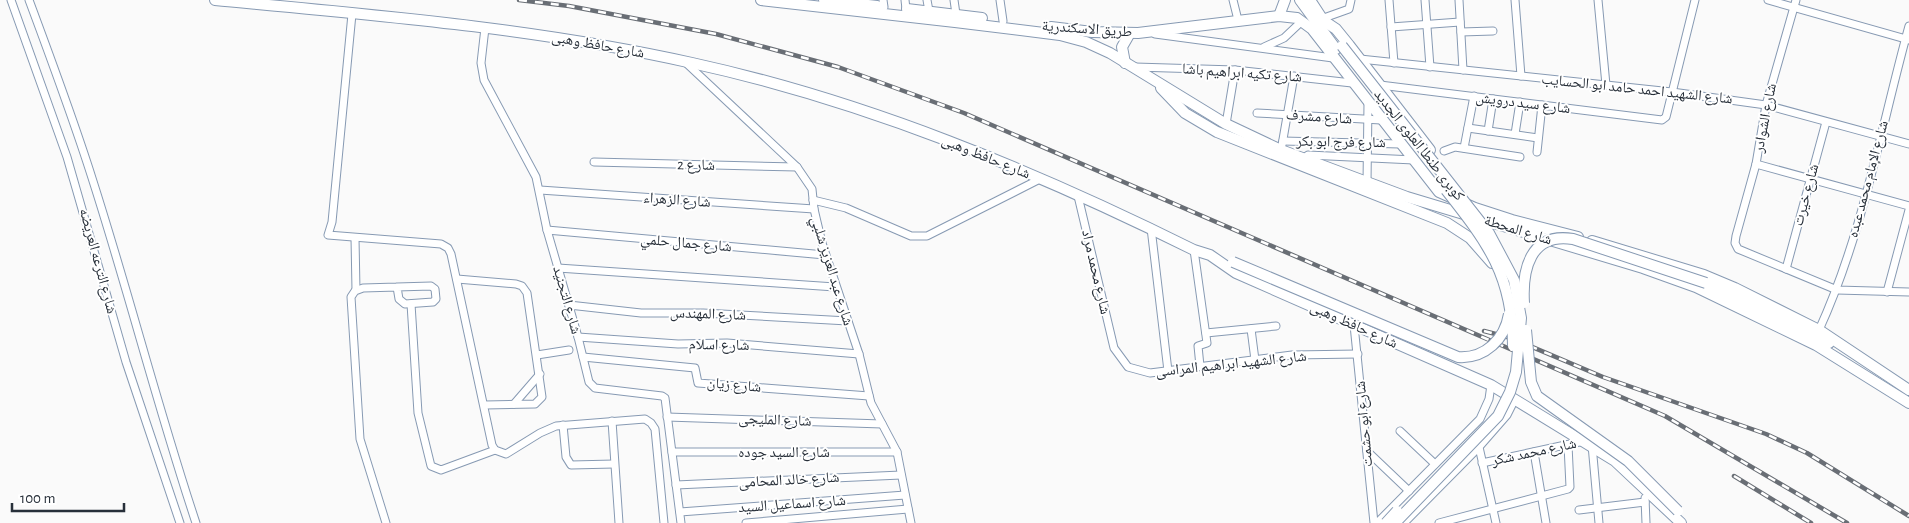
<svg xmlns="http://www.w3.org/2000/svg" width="1909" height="523" font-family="'Alegreya Sans','Noto Naskh Arabic',sans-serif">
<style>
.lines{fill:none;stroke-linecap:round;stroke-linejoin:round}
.street-casing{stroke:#879ab3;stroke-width:9}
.secondary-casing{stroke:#879ab3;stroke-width:12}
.street{stroke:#fff;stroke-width:7}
.secondary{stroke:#fff;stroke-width:10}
.rail-casing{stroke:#696e75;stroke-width:4.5}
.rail{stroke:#fff;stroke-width:2.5;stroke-dasharray:8;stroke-linecap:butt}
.secondary-bridge-casing{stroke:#879ab3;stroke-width:12;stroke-linecap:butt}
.secondary-bridge{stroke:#fff;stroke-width:10}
.labels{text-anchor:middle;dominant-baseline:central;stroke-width:4;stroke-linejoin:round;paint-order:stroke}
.street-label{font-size:15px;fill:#272f39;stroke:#fff}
</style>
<rect width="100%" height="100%" fill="#fafafa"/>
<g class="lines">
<defs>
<g id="street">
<path d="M11,0l56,157 59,205 54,161"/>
<path d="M29,0c22,59 44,118 63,178 37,115 66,231 104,345"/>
<path d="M883,0l1,7"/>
<path d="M905,0l1,9"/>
<path d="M927,0l2,11"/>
<path d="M954,0l2,14"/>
<path d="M1000,0l3,21"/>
<path d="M1233,0l5,20"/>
<path d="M1389,0l5,63"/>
<path d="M1425,0l5,67"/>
<path d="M1459,0l4,70"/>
<path d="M1515,0l6,76"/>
<path d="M1598,0l8,85"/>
<path d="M1768,0l141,40"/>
<path d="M1796,0l-30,105 -10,59 -20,72 -1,7 3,6 99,41 72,2"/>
<path d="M352,14l-20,208 -4,13 113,9 7,4 3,6 41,191 3,5 11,4 34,-21 16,-7 89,-7 6,4 4,6 9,94"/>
<path d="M1321,19l28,-10 2,-9"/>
<path d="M1391,27l69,-5"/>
<path d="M485,28l-4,35 3,17 52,97 11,53 31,107 11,45 6,6 67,8 3,2 16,125"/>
<path d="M1461,32l32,-1"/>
<path d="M1155,34l178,24"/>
<path d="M1264,47l20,-9 18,-17"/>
<path d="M1360,59l312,33 94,13 143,39"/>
<path d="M684,61l113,106 15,22 2,20 8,34 37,111 12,49 26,49 14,71"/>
<path d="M1135,67l100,3 117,13"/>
<path d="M1380,85l282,35 4,-3 29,-117"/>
<path d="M1257,113l124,7"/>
<path d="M1226,124l9,-54"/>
<path d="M1468,128l70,10"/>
<path d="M1488,131l5,-32"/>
<path d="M1515,134l5,-32"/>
<path d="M1283,141l117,3"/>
<path d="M1282,145l12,-69"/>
<path d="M1464,148l10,-52"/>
<path d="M1444,151l11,-4 65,10"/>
<path d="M1537,152l5,-47"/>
<path d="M1303,159l5,-4 106,5"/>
<path d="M594,162l203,5"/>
<path d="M1756,164l153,42"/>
<path d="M1367,183l1,-80"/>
<path d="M540,190l274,19"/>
<path d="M1078,196l36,152 14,19 22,6 142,-18 66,-1"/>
<path d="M813,200l33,8 65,28h16l113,-57"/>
<path d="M1151,228l17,143"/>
<path d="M547,230l278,25"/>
<path d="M355,238l1,52"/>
<path d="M1194,250l13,93 -9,3 2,20"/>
<path d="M558,268l277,19"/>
<path d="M1786,269l40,-147"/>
<path d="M457,279l59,5 6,2 5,7 15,104 -7,7 -50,1"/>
<path d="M1887,292l22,-82"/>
<path d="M411,304l7,109 13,53 10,4 54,-20"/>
<path d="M569,305l72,8h62l145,8"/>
<path d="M1354,325l20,198"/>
<path d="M1251,329l4,31"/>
<path d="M1819,330c44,-96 62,-203 90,-304"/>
<path d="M1206,333l70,-7"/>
<path d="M578,337l100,7 49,-1 132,11"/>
<path d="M537,355l32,-5"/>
<path d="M583,357l112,11 3,15 171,13"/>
<path d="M514,404l26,-30"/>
<path d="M667,417l215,7"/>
<path d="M612,421l7,102"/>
<path d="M563,425l3,32 5,8 43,-1"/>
<path d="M1400,431l35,33"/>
<path d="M1592,445l7,78"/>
<path d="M1479,447l17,76"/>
<path d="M1367,451l42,40"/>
<path d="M672,452h225"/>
<path d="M1534,452l12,71"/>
<path d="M1482,463l102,-22"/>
<path d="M676,485l225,-10"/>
<path d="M1645,498l1,25"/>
<path d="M1579,510l66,-8"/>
<path d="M680,512l225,-17"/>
<path d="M386,523l-26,-84 -9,-142 4,-6 8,-3 68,-2 4,3 1,10 -3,3 -28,2 -6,-5 -2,-12"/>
<path d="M746,523l162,-14"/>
<path d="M1377,523l103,-104 9,-20 2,-14"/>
<path d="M1404,523l75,-76 28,-32 8,-16"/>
<path d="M1439,523l129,-34 2,-2 -2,-42"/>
</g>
<g id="secondary">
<path d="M215,0c160,15 320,28 477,63 174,38 343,108 502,187l16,5 26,18 255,112 124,76 66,62"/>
<path d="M761,0l194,22 105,13 26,7 24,11 116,71 55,26 126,47 236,71 53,19 120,58 93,58"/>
<path d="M824,0l53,6"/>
<path d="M1300,0l36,49"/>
<path d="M1310,0l15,23"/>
<path d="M907,9l75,9"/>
<path d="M1279,16l6,-16"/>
<path d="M1321,19l15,10 13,16 81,105"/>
<path d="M1051,27l41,5 46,1 141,-17 18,2 15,11 127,163 36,16 37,12 66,17"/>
<path d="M1125,63l-3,-16 8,-14"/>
<path d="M1161,88l24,25 32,19 230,91 23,15 22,25"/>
<path d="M1592,241l112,34 31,13 84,42 90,60"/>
<path d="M1706,283l123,60"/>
</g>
</defs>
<!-- street casing -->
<use href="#street" class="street-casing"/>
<!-- secondary casing -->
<use href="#secondary" class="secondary-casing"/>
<!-- street -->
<use href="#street" class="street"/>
<!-- secondary -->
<use href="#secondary" class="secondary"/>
<defs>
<g id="rail">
<path d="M519,0l50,6 147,28 122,33 126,46 701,303 182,107"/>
<path d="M1484,331l27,7 92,39 163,57 41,19 102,63"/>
<path d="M1734,476l77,47"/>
</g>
</defs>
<!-- rail casing -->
<use href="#rail" class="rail-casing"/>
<!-- rail -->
<use href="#rail" class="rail"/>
<defs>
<g id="secondary-bridge">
<path d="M1342,46l147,187 25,47 7,38 -5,54 -6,20 -12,24 -103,107"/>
<path d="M1446,190c42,53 67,86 67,156"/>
<path d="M1233,262l225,95c27,2 47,-18 51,-43"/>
<path d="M1524,303c-2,-33 6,-71 49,-64l133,44"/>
<path d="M1526,330l5,52 6,14 91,65 50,50"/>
<path d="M1386,523l11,-12"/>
</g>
</defs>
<!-- secondary-bridge casing -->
<use href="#secondary-bridge" class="secondary-bridge-casing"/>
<!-- secondary-bridge -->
<use href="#secondary-bridge" class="secondary-bridge"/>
</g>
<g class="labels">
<!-- street labels -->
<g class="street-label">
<text transform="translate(1087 29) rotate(4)">طريق الاسكندرية</text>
<text transform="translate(598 45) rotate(10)">شارع حافظ وهبى</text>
<text transform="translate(1242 73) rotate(4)">شارع تكيه ابراهيم باشا</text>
<text transform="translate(1637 89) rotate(6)">شارع الشهيد احمد حامد ابو الحسايب</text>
<text transform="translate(1523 103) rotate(7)">شارع سيد درويش</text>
<text transform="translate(1319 117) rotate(4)">شارع مشرف</text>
<text transform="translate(1765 118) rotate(-79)">شارع الشوادر</text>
<text transform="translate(1341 142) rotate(1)">شارع فرج ابو بكر</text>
<text transform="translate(1419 145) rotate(52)">كوبرى طنطا العلوى الجديد</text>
<text transform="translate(986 157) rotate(22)">شارع حافظ وهبى</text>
<text transform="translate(696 165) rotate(1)">شارع 2</text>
<text transform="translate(1868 179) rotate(-75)">شارع الإمام محمد عبده</text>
<text transform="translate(1806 195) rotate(-75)">شارع خيرت</text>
<text transform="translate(677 200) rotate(4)">شارع الزهراء</text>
<text transform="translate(1518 230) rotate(17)">شارع المحطة</text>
<text transform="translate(686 243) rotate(5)">شارع جمال حلمي</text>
<text transform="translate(98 261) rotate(75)">شارع الترعه العريضه</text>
<text transform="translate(832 271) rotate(73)">شارع عبد العزيز شلبي</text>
<text transform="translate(1096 272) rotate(77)">شارع محمد مراد</text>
<text transform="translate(567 300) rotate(74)">شارع التجنيد</text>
<text transform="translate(708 314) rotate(2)">شارع المهندس</text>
<text transform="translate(1354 325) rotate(24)">شارع حافظ وهبى</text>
<text transform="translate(719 345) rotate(1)">شارع اسلام</text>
<text transform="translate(1231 364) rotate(-6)">شارع الشهيد ابراهيم المراسى</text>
<text transform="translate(734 385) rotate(5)">شارع زيان</text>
<text transform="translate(775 420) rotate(2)">شارع المليجى</text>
<text transform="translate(1364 424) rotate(-95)">شارع ابو حشمت</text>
<text x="784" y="452">شارع السيد جوده</text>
<text transform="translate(1534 452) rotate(-12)">شارع محمد شكر</text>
<text transform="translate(789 480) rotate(-3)">شارع خالد المحامى</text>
<text transform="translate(792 504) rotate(-4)">شارع اسماعيل السيد</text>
</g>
</g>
<!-- scale -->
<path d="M12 503v8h112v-8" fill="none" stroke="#272f39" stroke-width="2.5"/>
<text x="20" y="503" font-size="15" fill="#272f39" stroke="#ffffff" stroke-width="4" paint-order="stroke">100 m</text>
</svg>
